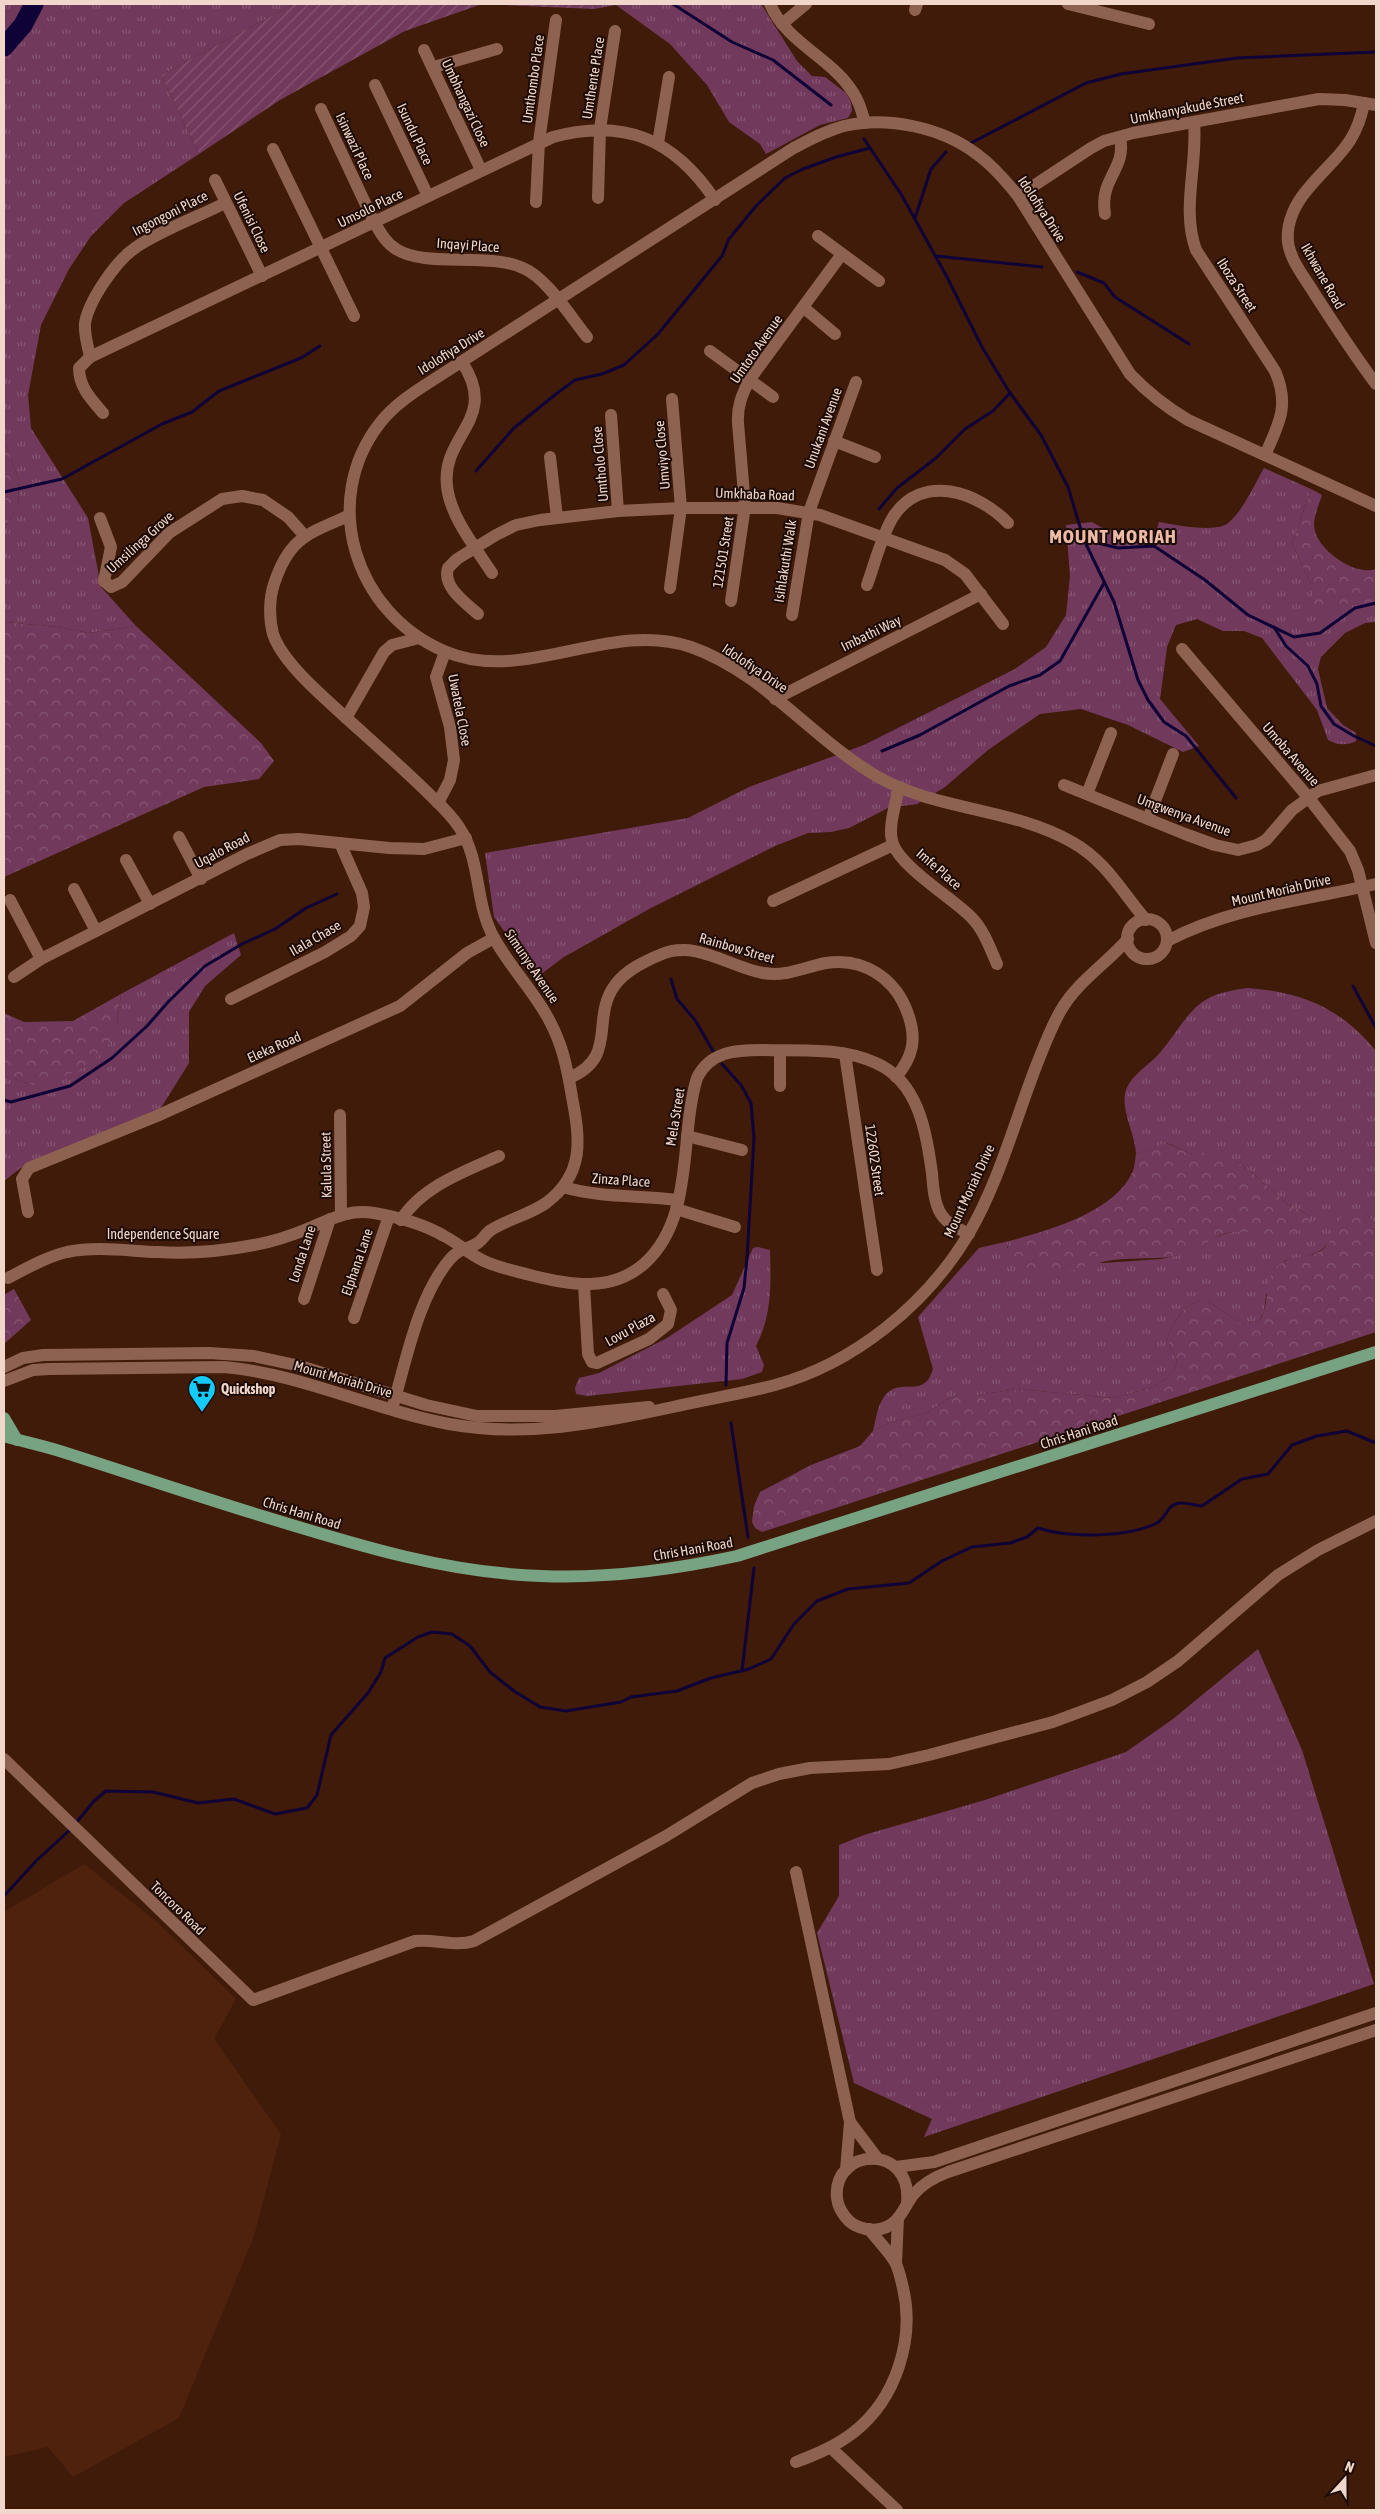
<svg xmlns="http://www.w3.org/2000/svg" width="1380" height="2514" font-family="'Asap Condensed',sans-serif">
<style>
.built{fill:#4f220d}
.grass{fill:url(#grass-tufts)}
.forest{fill:url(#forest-crowns)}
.garden{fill:url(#garden-furrows)}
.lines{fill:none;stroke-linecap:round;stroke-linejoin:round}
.stream{stroke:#0f0236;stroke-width:3}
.river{stroke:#0f0236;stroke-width:19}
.minor{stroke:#8e6250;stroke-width:12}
.major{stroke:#78a382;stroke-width:12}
.labels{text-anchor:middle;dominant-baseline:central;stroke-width:4;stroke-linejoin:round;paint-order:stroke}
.street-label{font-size:14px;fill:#f0d6cb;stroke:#1c0b05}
.poi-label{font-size:14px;font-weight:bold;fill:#f0d6cb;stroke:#1c0b05;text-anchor:start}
.district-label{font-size:19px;font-weight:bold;letter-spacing:1px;fill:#edbca7;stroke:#1c0b05}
</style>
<defs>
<pattern id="grass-tufts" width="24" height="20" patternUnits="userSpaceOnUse" patternTransform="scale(1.25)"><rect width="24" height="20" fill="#713a5c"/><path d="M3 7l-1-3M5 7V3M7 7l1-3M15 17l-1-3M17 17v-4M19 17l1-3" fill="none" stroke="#865672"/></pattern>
<pattern id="forest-crowns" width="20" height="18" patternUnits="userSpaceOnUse" patternTransform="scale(1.25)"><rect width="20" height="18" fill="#713a5c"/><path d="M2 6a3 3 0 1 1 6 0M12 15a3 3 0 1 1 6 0" fill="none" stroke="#865672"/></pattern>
<pattern id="garden-furrows" width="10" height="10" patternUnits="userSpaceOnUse" patternTransform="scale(1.25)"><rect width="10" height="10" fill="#713a5c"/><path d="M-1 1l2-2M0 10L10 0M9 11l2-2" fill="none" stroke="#865672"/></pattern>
</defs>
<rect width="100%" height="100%" fill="#401b0a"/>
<!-- built -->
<path class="built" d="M84,1864l72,57 80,78 -22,40 67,95 -27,102 -75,182 -106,59 -25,-30 -44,10v-545z"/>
<!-- grass -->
<g class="grass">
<path d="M4,4h290l-133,71 38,79 -75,49 -33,33 -22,33 -28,56 -13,70 3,33 57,90 13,69 35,39 -47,7 -31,-6 -54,-5v-94l14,-20 1,-28 -13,-36h-2z"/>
<path d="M593,4h168l36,57 15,15 13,1 21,16 5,9 1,9 -4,7 -28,7 -54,29 -6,-10 -31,-22 -22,-37 -37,-41 -54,-39 -22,4z"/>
<path d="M1264,468l47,21 -19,55 19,40 65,17v21l-11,1 -20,10 -24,24 -3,12 9,39 16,17 13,8v8c-9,5 -19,4 -28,-1l-11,-30 -55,-72 -18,-7h-21l-26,-12 -21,6 -9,22 -7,52 39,47 -16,6 -55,-27 -47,-16 -41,5 -52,36 -43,37 -28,17 -29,4 -39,20 -18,4 -23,1 -33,13 -126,63 -85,48 -27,20 -43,-60 -9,-64 203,-35 61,-31 115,-42 151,-76 31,-22 20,-32 4,-39 -4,-51 26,-3 14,8 50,2 3,-10c16,3 51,10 66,3 16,-9 30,-42 39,-57z"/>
<path d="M234,933l7,22 -36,31 -16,26v51l-30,48 -137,56 -18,14v-106l31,11 82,-61 4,-31z"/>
<path d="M1248,988c54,4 93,20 128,63v174l-11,-13 -37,31c-10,14 -28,14 -44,18l-18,34 -2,17 -5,9 -16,3 -37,-24h-6l-16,9 -10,14 -7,16 10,22 -2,8 -8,9 -14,9 -39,11 -97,-9 -39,6h-21l-11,5 -20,13 -35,9 -18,9c3,-12 4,-24 11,-34 15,-22 40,4 49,-28l-15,-52 61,-69 30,-7 -2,7 96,15 58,-4 27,-6 20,-13 19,-7 83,-17 -24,-13 -26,-24 -20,-15 -48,-10 -25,-11 -31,11c-1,-21 -14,-40 -11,-60 3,-16 21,-27 32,-38 17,-18 29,-45 50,-57 13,-7 27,-9 41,-11z"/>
<path d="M758,1247l12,3c1,35 2,65 -14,96l8,19 -2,7 -20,7 -155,17 -11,-2 -1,-6 4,-10 20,-5 68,-35 65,-43 21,-47z"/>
<path d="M1258,1649l44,101 72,234 -450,153 8,-18 -78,-36 -37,-150 22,-37v-51l25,-10 121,-35 141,-48 47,-33z"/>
</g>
<!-- forest -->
<g class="forest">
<path d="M4,444h2l13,36 -1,28 -14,20z"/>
<path d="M1311,489l11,6c-3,9 -8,21 -8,30 0,23 41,52 62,44v32l-61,12 -4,-29 -19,-40z"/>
<path d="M4,622l54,5 31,6 47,-7 125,117 13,18 -15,18 -55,8 -200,90z"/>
<path d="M121,994l-4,31 -11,25 -28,21 -43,15 -31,-11v-62l20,9 49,-1z"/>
<path d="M1166,1143l26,11 8,-2 40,12 20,15 26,24 24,13 1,7c-22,22 -58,4 -85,10 -16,4 -28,19 -44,22 -23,5 -46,2 -69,5 -29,4 -55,22 -85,8 -4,-2 -10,-4 -13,-7 -7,-6 -9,-12 -6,-20 39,-10 105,-29 123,-68 3,-6 3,-13 4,-19z"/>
<path d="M1353,1209l12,3 11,13v107l-614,200 -7,-4 -3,-6 2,-16 6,-14 51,-27 49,-19 13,-15 18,-9 35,-9 20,-13 11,-5h21l39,-6 97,9 39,-11 14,-9 8,-9 2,-8 -10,-22 7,-16 10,-14 16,-9h6l37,24 16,-3c11,-12 4,-38 17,-53 12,-14 32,-8 46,-18 15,-11 11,-35 31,-41z"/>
<path d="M14,1289l17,31 -27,24v-49z"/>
</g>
<!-- garden -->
<path class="garden" d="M294,4h299l1,5 -112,-5 -77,27 -125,69 -81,54 -38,-79z"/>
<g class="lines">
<!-- stream -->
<g class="stream">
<path d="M673,4l59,38 41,18 58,45"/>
<path d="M864,139l37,55 46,83 35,70 28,46 31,42 27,52 16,53 30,62 24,78 10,20 16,22 22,14 50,62"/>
<path d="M971,143l115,-60 35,-9 116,-16 139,-6"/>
<path d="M915,218l16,-49 15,-17"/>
<path d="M936,256l106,11"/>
<path d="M1077,272l27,11 11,14 74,47"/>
<path d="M476,471l38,-43 42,-34 19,-14 27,-6 22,-9 34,-31 64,-78 7,-17 27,-33 29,-28 18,-9 33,-12 34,-9"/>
<path d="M4,492l58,-13 100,-55 30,-12 27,-21 82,-33 19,-12"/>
<path d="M879,509l18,-21 39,-30 29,-29 28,-18 17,-18"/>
<path d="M1085,540l33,8 36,-2 51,34 43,35 46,22 26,-4 35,-25 21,-5"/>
<path d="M1274,627l12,19 22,20 9,18 4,22 13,18 20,12 22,10"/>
<path d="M882,751l38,-16 89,-49 31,-11 20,-14 44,-78"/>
<path d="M671,979l6,20 18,21 18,31"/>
<path d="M1353,986l23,42"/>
<path d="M722,1064l19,21 10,18 3,35 -7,120 -3,30 -17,55 -1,42"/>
<path d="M4,1100l7,2 59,-16 42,-28 35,-32 22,-25 36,-35 37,-22 33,-15 31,-21 31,-14"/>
<path d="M731,1423l17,114"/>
<path d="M742,1671l12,-103"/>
<path d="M76,1823l18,-22 12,-10 47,1 45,11 36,-4 41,15 32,-6 10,-13 14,-60 37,-42 13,-21 4,-14 33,-21 14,-5 20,2 18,12 20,26 24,19 26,16 26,4 55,-9 10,-5 46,-6 34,-13 38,-9 22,-10 23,-35 23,-23 31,-12 61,-6 33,-22 30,-14 38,-4 17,-6 11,-9c31,10 89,10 119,-5 4,-2 7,-7 10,-11 8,-15 22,-7 35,-6l40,-27 26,-5 24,-29 25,-9 30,-5 29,12"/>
<path d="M4,1896l32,-35 36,-33"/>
</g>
<!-- river -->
<path class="river" d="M4,47l19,-22 11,-21"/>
<!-- minor -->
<g class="minor">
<path d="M770,4c17,40 63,54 84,90 6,9 8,19 11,29"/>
<path d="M1068,4l81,20"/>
<path d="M915,10l2,-6"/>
<path d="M782,24l24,-20"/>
<path d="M424,50l57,120"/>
<path d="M434,67l63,-18"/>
<path d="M375,85l53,111"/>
<path d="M1364,103c-8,44 -31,55 -57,87 -12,14 -21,33 -19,52 2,18 17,36 26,51 20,31 40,62 62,91"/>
<path d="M321,109l53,113c6,10 12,21 22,27 29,19 93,3 127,19 24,10 47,48 64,69"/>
<path d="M1194,122c4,42 -13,87 2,128l79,121c15,34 4,53 -10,84"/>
<path d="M658,143l11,-66"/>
<path d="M273,149l81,167"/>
<path d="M215,180l47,96"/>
<path d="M1018,196l73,-48 13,-7 29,-8 186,-34 26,1 31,5"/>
<path d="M598,198l2,-69 15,-98"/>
<path d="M536,202l3,-60 17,-122"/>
<path d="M1105,214c-6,-37 22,-44 15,-77"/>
<path d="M818,236l61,45"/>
<path d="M803,307l32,27"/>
<path d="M710,351l63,46"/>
<path d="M90,357c-2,-11 -6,-22 -5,-34 4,-23 31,-62 50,-75 24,-17 63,-31 90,-45"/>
<path d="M462,362c38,58 -21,72 -15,124 3,31 29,62 45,87"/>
<path d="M103,413c-12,-14 -24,-26 -24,-45l11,-11 463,-220c72,-19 121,2 162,63"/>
<path d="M611,415l7,96"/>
<path d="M834,441l41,16"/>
<path d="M550,457l7,60"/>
<path d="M348,516c-41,18 -59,22 -74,68 -5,15 -5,35 -1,50 7,21 29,43 44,57 36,34 73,65 108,99 12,12 25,23 34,37 23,34 15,75 35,111 20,36 51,64 65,104 7,18 10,37 13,55 8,42 13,77 -26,106 -17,12 -38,16 -55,27 -5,3 -8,9 -12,12 -10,8 -17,4 -28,16 -33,37 -45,104 -59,151"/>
<path d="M100,518l11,29 -7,34 7,6 11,-5 47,-49 53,-34 20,-3 21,4 25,17 16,18"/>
<path d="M867,585c8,-22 14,-48 26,-68 29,-45 85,-25 115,6"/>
<path d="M670,588l11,-80 -9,-109"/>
<path d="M731,601l14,-95 -7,-83c-1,-17 4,-29 12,-44l92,-125"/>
<path d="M478,614c-12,-11 -36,-27 -30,-46l9,-9 39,-24 20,-10 24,-5 78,-9 63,-3h96l43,7 125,45 20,14 38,50"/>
<path d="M792,615l17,-103 47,-130"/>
<path d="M1182,649l126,148 42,54 8,19 18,73"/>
<path d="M775,699l206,-105"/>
<path d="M346,718l38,-66 8,-7 27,-7"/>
<path d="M1064,785l121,49 30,11 23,5 19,-5 9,-5 26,-30 26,-19 58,-16"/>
<path d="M899,787c-3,17 -12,41 -6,57 8,23 59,54 78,73 13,13 19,31 26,47"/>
<path d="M1087,794l24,-61"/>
<path d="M438,803l12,-23 4,-20 -4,-33 -14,-50 9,-25"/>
<path d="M1148,819l25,-65"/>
<path d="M179,837l22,42"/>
<path d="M126,860l24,44"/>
<path d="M74,889l22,42"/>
<path d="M10,900l31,59"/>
<path d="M773,901l120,-56"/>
<circle cx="1147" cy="939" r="20"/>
<path d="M1146,920c-24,-28 -40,-59 -74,-78 -61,-35 -139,-31 -199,-68 -63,-38 -111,-102 -182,-127 -83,-28 -166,39 -247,4 -89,-38 -125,-150 -64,-228 14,-18 34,-31 53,-43l359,-231c17,-9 33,-18 52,-23 43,-10 98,1 134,29 15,11 28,26 40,41l112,178c18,19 36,33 58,46l188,86"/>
<path d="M1167,941c64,-34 139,-41 209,-57"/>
<path d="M14,977l27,-18 65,-33 141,-72 33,-14 19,-1 90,9 35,1 42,-11"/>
<path d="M231,999l94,-47 26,-16 9,-10 4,-19 -2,-14 -22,-50"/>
<path d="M845,1054l32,216"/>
<path d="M569,1078c50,-21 21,-59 46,-93 11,-15 30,-24 47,-31 35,-14 67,13 101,19 24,4 41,-6 63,-10 38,-6 70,16 82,51 9,25 5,43 -12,63"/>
<path d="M780,1086v-35"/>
<path d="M340,1115l1,99"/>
<path d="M687,1136l55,14"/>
<path d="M563,1187c38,11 76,8 115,13"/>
<path d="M676,1209l59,18"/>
<path d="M28,1212l-6,-33 7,-11 128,-52 243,-110 67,-53 27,-15"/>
<path d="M401,1220c20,-33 64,-49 98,-64"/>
<path d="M8,1278c19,-10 38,-21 59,-26 30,-6 61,-1 91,0 32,2 65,-1 96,-7 19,-3 39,-10 58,-18 21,-9 38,-18 62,-14 23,4 50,11 70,23 14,7 25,18 40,25 15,7 31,10 46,14 39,10 82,18 115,-12 50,-46 34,-126 52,-185 13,-27 39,-28 66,-28 37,1 78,-3 113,13 43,19 50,69 56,110 1,13 2,30 9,41 6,10 18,15 28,20"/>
<path d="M584,1285l4,69 4,8 5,1 52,-24 19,-15 3,-14 -8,-16"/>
<path d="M304,1299l26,-80"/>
<path d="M354,1318l35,-102"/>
<path d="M4,1367l19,-9 20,-3 166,-2 45,3 46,10 126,39 51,11h78l94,-9"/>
<path d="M4,1381l29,-11 16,-1 175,-2c78,7 149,43 225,57 76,14 150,-1 224,-17 34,-8 68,-13 102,-22 78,-21 151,-80 193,-150 30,-51 46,-111 67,-166 8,-20 15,-40 26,-59 17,-29 45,-46 67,-71"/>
<path d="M4,1759l249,241 162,-59c21,-2 40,6 59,0l192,-105 86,-53 27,-9 31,-6 79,-4 40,-9 124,-33 59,-22 35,-18 31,-21 100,-86 40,-25 58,-29"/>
<path d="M796,1872l54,250 -4,48"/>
<path d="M850,2122l28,37"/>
<path d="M896,2167l38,-5 442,-149"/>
<path d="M907,2203c6,-60 -75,-56 -70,-5 1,9 5,16 12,23 9,8 24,11 35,7 17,-6 20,-22 30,-34 9,-11 21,-17 34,-22l428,-142"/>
<path d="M896,2263l2,-45"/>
<path d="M831,2448l66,62"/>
<path d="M796,2462c21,-8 40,-16 58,-30 42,-33 61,-93 49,-144 -2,-8 -4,-19 -8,-26 -7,-12 -18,-22 -26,-33"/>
</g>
<!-- major -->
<g class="major">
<path d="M4,1418l13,22"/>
<path d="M4,1436c20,6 42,10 62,17 69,22 137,45 206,66 88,27 176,54 269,57 67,3 131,-6 196,-20l639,-204"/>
</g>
</g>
<!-- icons -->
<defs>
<symbol id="supermarket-pin" viewBox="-11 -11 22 30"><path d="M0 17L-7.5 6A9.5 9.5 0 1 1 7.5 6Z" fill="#14cafb" stroke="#1c0b05"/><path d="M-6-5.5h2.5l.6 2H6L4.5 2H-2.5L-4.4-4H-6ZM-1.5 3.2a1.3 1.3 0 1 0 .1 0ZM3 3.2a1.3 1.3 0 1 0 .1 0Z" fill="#111"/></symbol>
</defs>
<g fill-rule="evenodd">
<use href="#supermarket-pin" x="186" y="1373" width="32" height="43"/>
</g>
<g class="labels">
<!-- street labels -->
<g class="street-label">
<text transform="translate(593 78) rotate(-81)">Umthente Place</text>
<text transform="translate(533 79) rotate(-82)">Umthombo Place</text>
<text transform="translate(466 103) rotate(65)">Umbhangazi Close</text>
<text transform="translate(1187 108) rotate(-11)">Umkhanyakude Street</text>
<text transform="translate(415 134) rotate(65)">Isundu Place</text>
<text transform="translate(355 146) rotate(65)">Isinwazi Place</text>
<text transform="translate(370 208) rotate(-26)">Umsolo Place</text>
<text transform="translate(1042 209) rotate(57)">Idolofiya Drive</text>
<text transform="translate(170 213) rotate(-27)">Ingongoni Place</text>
<text transform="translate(252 222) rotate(64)">Ufenisi Close</text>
<text transform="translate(468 245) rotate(4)">Inqayi Place</text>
<text transform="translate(1323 276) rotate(60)">Ikhwane Road</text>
<text transform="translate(1237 285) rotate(57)">Iboza Street</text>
<text transform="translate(756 349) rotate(-55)">Umtoto Avenue</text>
<text transform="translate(451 351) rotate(-32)">Idolofiya Drive</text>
<text transform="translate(823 428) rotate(-70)">Unukani Avenue</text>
<text transform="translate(662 455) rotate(-95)">Umviyo Close</text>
<text transform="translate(600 464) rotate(-95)">Umtholo Close</text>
<text transform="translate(755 494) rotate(2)">Umkhaba Road</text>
<text transform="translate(140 542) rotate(-42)">Umsilinga Grove</text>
<text transform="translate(723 552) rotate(-81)">121501 Street</text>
<text transform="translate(785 561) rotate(-81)">Isihlakuthi Walk</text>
<text transform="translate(871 633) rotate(-26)">Imbathi Way</text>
<text transform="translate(755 668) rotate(34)">Idolofiya Drive</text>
<text transform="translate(460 710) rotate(79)">Uwatela Close</text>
<text transform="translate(1291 754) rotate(49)">Umoba Avenue</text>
<text transform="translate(1184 815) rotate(20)">Umgwenya Avenue</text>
<text transform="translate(222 850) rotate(-28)">Uqalo Road</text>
<text transform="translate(939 869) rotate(41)">Imfe Place</text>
<text transform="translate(1281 890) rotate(-13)">Mount Moriah Drive</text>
<text transform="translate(315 938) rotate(-30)">Ilala Chase</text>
<text transform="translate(737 948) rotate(16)">Rainbow Street</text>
<text transform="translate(532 966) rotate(56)">Simunye Avenue</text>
<text transform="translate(274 1047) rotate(-24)">Eleka Road</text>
<text transform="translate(675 1117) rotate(-81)">Mela Street</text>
<text transform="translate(875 1160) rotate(82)">122602 Street</text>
<text transform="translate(326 1165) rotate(-91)">Kalula Street</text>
<text transform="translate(621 1180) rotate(4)">Zinza Place</text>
<text transform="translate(969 1191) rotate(-65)">Mount Moriah Drive</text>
<text x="163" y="1234">Independence Square</text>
<text transform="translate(302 1254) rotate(-72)">Londa Lane</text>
<text transform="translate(357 1262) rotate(-71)">Elphana Lane</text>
<text transform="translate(630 1329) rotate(-29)">Lovu Plaza</text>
<text transform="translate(343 1379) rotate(16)">Mount Moriah Drive</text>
<text transform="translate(1079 1432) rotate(-18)">Chris Hani Road</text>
<text transform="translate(302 1513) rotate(17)">Chris Hani Road</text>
<text transform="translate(693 1549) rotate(-10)">Chris Hani Road</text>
<text transform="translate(178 1908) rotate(44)">Toncoro Road</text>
</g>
<!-- poi labels -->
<g class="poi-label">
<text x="221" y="1389">Quickshop</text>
</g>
<!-- district labels -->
<g class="district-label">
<text x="1113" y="536">MOUNT MORIAH</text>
</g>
</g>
<!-- border -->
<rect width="1380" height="2514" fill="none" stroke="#f0d6cb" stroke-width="10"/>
<!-- north arrow -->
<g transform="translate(1345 2479) rotate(21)" stroke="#1c0b05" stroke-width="4" paint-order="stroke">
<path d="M0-4L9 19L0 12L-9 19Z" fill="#f0d6cb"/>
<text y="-8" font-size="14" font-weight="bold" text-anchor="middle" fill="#f0d6cb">N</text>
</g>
</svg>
